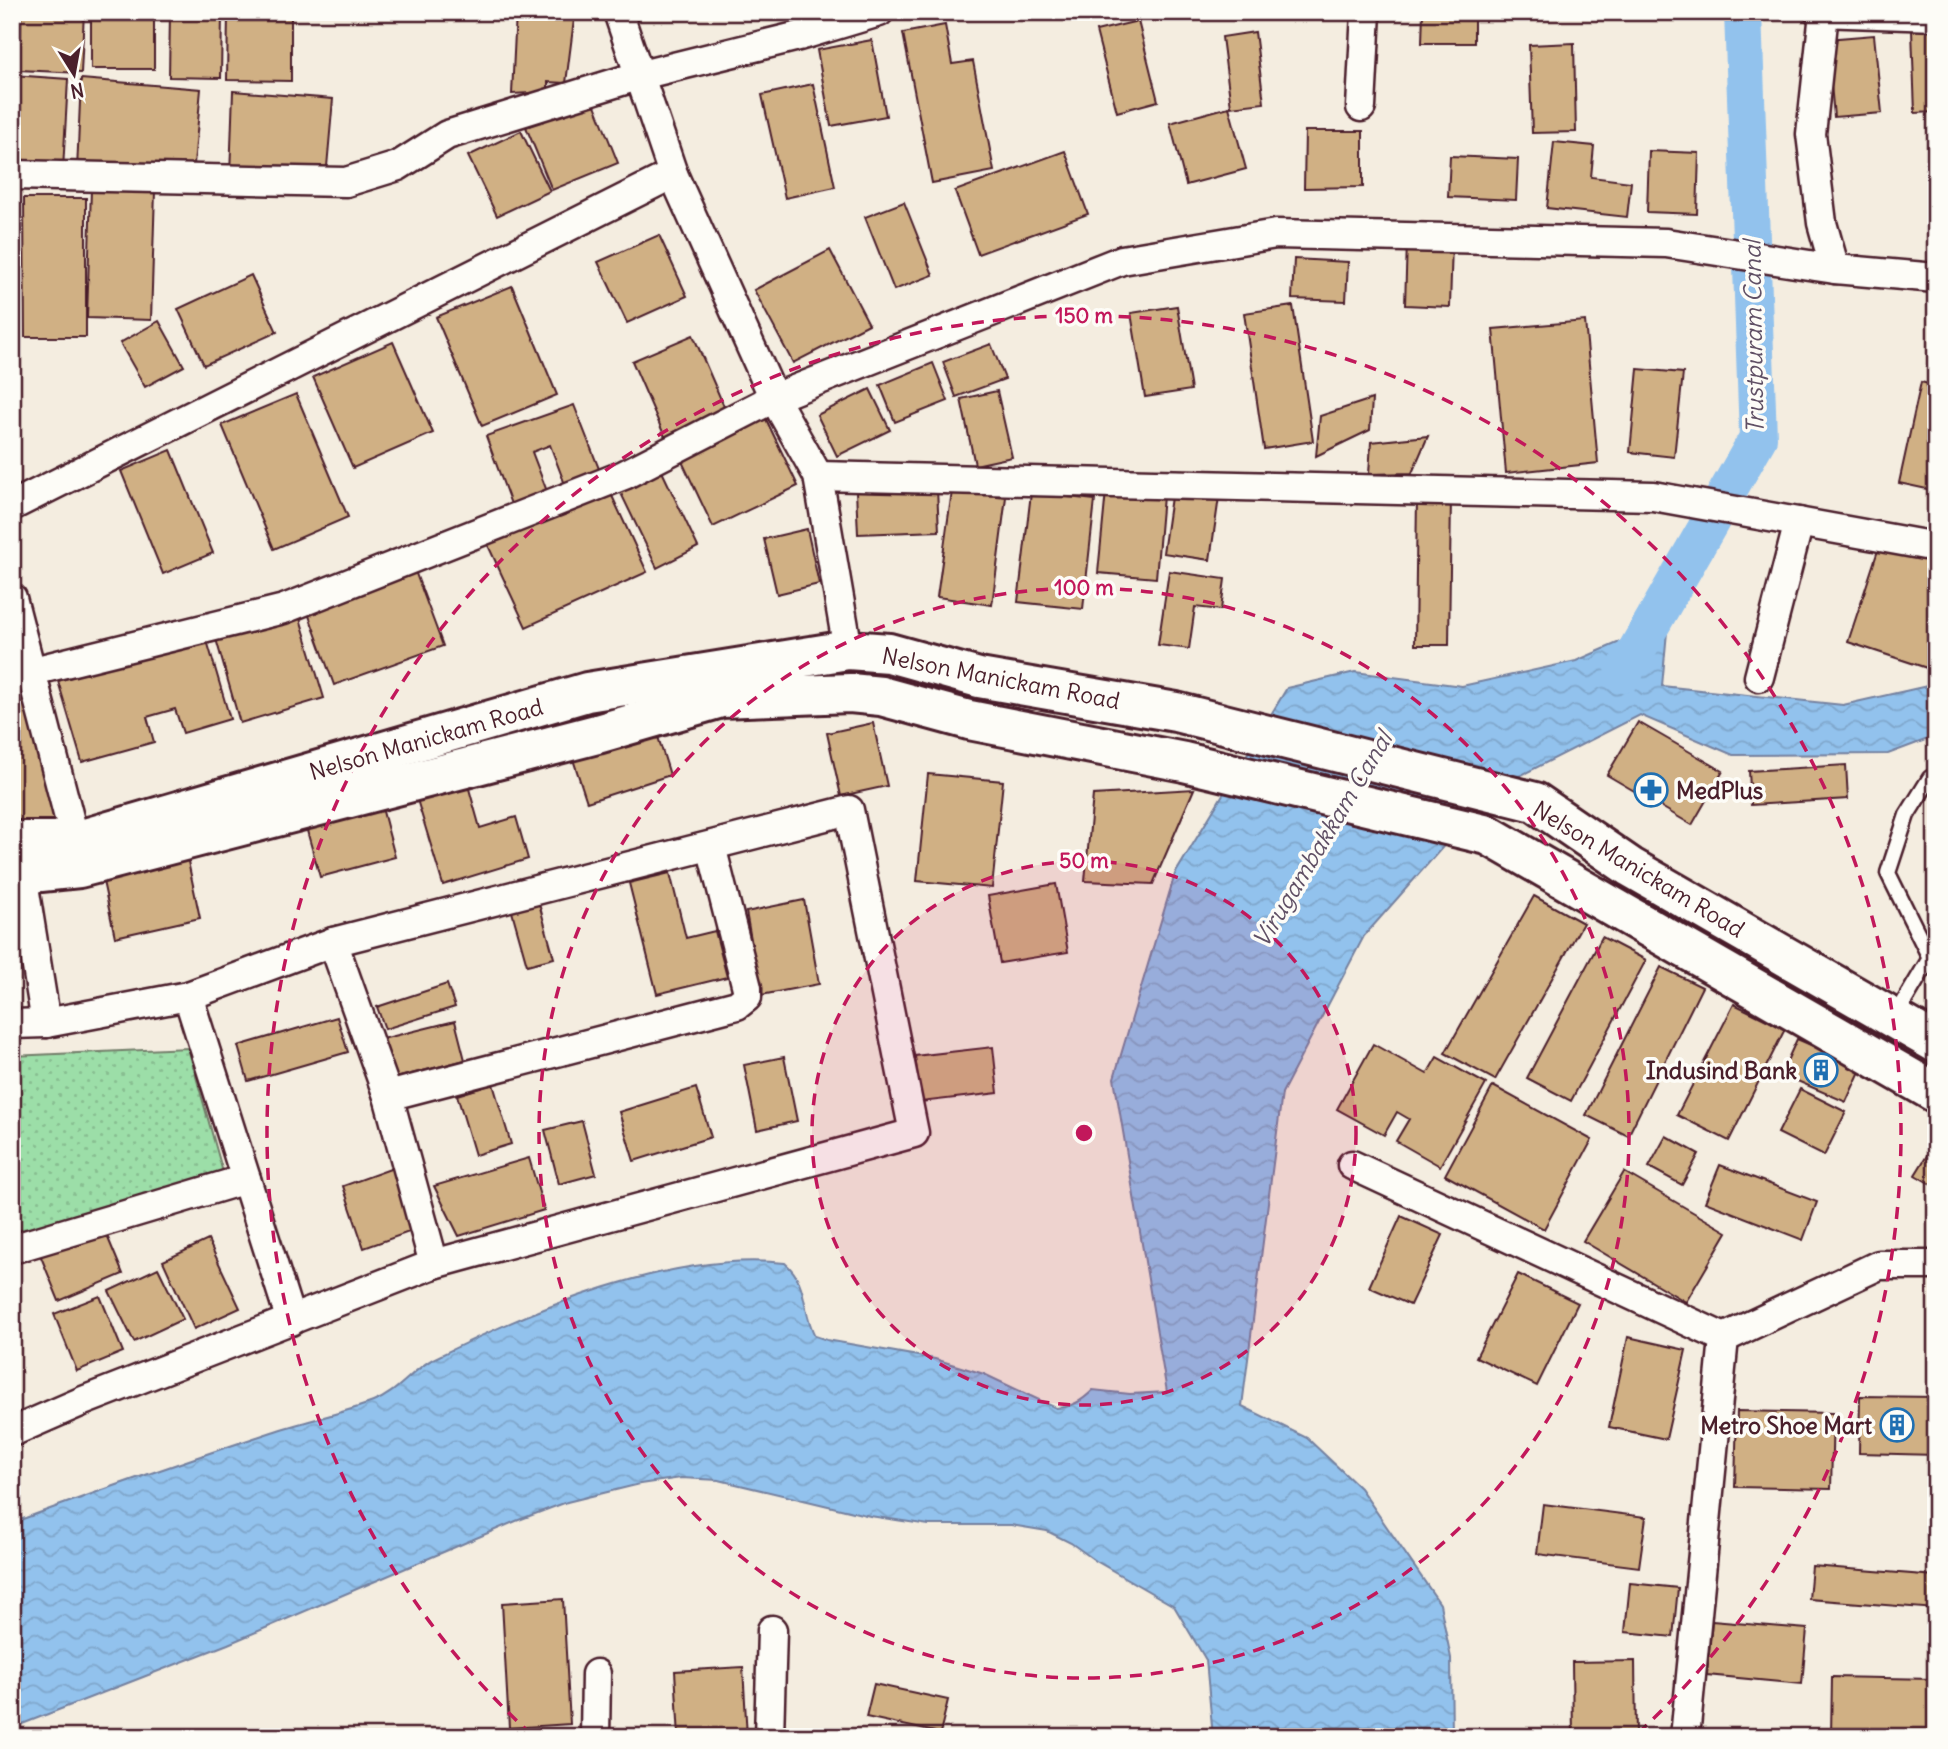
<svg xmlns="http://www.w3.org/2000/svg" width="1948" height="1749" font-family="Delius,sans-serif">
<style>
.park{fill:url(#park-dots);stroke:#737e6a;stroke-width:2}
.water{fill:url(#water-waves);stroke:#75819f;stroke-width:2}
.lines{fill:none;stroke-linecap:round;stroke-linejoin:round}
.canal{stroke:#92c2ed;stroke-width:38}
.building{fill:#d0b084;stroke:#4a1f2b;stroke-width:2}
.service-casing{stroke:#4a1f2b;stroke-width:19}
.minor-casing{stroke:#4a1f2b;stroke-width:33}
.secondary-casing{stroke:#4a1f2b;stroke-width:44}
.service{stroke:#fdfcf7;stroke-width:14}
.minor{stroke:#fdfcf7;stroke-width:28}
.secondary{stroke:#fdfcf7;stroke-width:38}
.ring{fill:none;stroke:#c2185b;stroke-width:3.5;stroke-dasharray:12 9}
.labels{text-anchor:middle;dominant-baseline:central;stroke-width:7;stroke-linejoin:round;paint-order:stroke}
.street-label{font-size:23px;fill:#4a1f2b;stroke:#fdfcf7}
.poi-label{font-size:23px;font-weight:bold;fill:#4a1f2b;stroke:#fdfcf7;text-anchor:end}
.water-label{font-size:24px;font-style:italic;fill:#605065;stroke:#fdfcf7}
.centre{fill:#c2185b;stroke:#fdfcf7;stroke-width:3.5}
.ring-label{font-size:21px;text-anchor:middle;font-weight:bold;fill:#c2185b;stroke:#fdfcf7;stroke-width:7;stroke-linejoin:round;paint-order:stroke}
</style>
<defs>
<pattern id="park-dots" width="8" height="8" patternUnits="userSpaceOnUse" patternTransform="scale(1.75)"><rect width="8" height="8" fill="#9cdea8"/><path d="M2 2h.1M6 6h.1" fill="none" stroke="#88be91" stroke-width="1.8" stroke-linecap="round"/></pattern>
<pattern id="water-waves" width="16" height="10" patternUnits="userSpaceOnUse" patternTransform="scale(1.75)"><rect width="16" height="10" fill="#92c2ed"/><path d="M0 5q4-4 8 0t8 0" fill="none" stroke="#7fa6cb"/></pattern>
</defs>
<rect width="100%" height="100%" fill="#f4ede0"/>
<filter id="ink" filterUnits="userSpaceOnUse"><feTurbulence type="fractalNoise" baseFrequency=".0143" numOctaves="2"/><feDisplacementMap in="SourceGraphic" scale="14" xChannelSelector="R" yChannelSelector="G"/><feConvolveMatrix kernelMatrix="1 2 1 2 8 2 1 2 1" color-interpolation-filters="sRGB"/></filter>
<g filter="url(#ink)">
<!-- park -->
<path class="park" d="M188,1048l38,135 -214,58v-185z"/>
<!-- water -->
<path class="water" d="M1668,621l-6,65 181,19 93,-21v52l-48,18 -155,1 -93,-40 -146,74 -130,147 -82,157 -40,313 65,32 53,50 80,116 11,54 1,79h-239l-7,-77 -32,-54 -78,-45 -25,-18 -24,-12 -36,-6h-82l-59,-9 -151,-36 -38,-2 -41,6 -73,18 -51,19 -288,123 -216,84v-205c86,-32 173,-62 260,-91 33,-11 68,-18 101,-30 24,-9 38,-31 60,-43 97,-49 241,-109 352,-96 24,21 16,46 30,73l12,4 108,19 49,15 72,34c16,-1 26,-7 37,-18l37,4 37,-2 -53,-314 61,-204 112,-186 68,-16 107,14 114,-25z"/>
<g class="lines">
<!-- canal -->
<path class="canal" d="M1623,674l135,-236 -15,-426"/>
</g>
<!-- building -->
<g class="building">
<path d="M12,12h2l-1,53h-1z"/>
<path d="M21,12h63l-3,61 -62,-3z"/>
<rect x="91" y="12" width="63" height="57"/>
<path d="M170,12h52l-1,66 -52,-1z"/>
<path d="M228,12h63v69l-64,-1z"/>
<path d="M516,12h59l-9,71 -18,-1v10l-36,2z"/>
<path d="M1423,12h51v31h-52z"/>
<path d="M1138,21l20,80 -41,11 -21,-81z"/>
<path d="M945,25l7,39 21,-3 21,110 -62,12 -29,-150z"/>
<path d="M1936,29v83l-21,1 -3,-83z"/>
<path d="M1255,32l9,71 -33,4 -9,-70z"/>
<path d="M1874,35l8,78 -48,4 -7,-78z"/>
<path d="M872,40l14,76 -55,10 -14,-76z"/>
<path d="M1574,43l2,89 -44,1 -3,-88z"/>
<path d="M12,75l56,4 -5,91 -51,-3z"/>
<path d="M81,79l120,10 -8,86 -116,-5z"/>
<path d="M813,84l22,103 -50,11 -23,-103z"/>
<path d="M233,91l100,8 -7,79 -96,-2z"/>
<path d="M593,100l25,63 -66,27 -26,-63z"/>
<path d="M1229,107l17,62 -60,16 -16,-62z"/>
<path d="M521,131l29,60 -53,25 -29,-60z"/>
<path d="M1305,131h58v56l-59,1z"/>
<path d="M1554,142l40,4 -3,31 40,5 -4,35 -80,-9z"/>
<path d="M1065,151l23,63 -110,40 -23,-63z"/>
<path d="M1649,151l50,2 -2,61 -50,-2z"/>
<path d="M1450,156l68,3 -2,41 -68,-3z"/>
<path d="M12,181h6l-1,136 -5,-1z"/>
<path d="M91,189l64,2 -4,129 -64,-2z"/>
<path d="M24,198h62v139h-61z"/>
<path d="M904,202l29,73 -39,15 -29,-73z"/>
<path d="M659,235l28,61 -60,27 -29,-61z"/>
<path d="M1407,241l45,2 -2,64 -45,-2z"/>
<path d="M830,250l39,74 -76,39 -39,-73z"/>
<path d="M1294,259l54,3 -2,39 -54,-2z"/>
<path d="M251,275l26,57 -73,33 -26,-56z"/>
<path d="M512,286l45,109 -75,31 -46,-109z"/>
<path d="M1177,306l14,84 -46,7 -14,-84z"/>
<path d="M1293,306l20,135 -49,8 -20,-136z"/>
<path d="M159,321l25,45 -39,21 -25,-44z"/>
<path d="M1585,321l13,142 -92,10 -13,-144z"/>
<path d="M693,335l33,76 -61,26 -33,-76z"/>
<path d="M393,342l40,91 -80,35 -40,-91z"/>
<path d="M991,344l14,35 -49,18 -13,-35z"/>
<path d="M933,363l15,38 -53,21 -15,-37z"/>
<path d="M1638,369l45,4 -9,84 -44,-5z"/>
<path d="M1921,382l15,4v105l-37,-8z"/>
<path d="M870,389l20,41 -53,26 -20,-41z"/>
<path d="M997,391l15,66 -37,8 -14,-66z"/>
<path d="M296,394l52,123 -74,32 -52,-124z"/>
<path d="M1372,399l-2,31 -54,26 4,-40z"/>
<path d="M574,405l27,69 -35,13 -16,-42 -18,7 16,42 -36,13 -26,-71z"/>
<path d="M763,413l35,73 -85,41 -35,-74z"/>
<path d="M1428,436l-16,37 -43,1 2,-32z"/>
<path d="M171,450l42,103 -50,21 -42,-103z"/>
<path d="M659,465l39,82 -41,21 -40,-83z"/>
<path d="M607,485l40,87 -121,55 -40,-86z"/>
<path d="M937,489l2,42 -81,3 -2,-43z"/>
<path d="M1172,490l47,7 -9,63 -47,-7z"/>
<path d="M952,491l54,6 -14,108 -55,-8z"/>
<path d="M1106,491l57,5 -7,82 -58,-5z"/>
<path d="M1031,493l64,7 -12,109 -65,-7z"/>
<path d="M1417,496h34l-2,149h-34z"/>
<path d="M807,529l12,55 -42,10 -13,-55z"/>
<path d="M1881,541l55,18v112l-88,-29z"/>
<path d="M415,571l28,75 -109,39 -27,-75z"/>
<path d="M1169,571l56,8 -4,31 -26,-3 -6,42 -31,-4z"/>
<path d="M299,615l25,83 -84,25 -24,-84z"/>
<path d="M206,637l24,82 -47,14 -8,-24 -28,8 7,25 -72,20 -24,-81z"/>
<path d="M29,669l38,168 -55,-4v-162z"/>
<path d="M1638,722l85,49 -31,54 -85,-50z"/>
<path d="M873,723l14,63 -46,10 -14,-63z"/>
<path d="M654,724l16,51 -83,27 -17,-52z"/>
<path d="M1846,765l2,34 -97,6 -2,-34z"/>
<path d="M928,774l75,7 -11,107 -75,-7z"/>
<path d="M466,778l14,50 36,-11 12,42 -85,26 -28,-92z"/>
<path d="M1194,789l-41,95 -68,-3 8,-86z"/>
<path d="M380,800l15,57 -75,20 -16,-57z"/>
<path d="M186,852l14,66 -85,19 -14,-65z"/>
<path d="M670,873l16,65 29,-7 12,46 -70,17 -28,-111z"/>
<path d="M1056,884l12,68 -68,11 -12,-67z"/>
<path d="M1534,896l49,27 -88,157 -50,-27z"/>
<path d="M538,900l16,58 -27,7 -16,-57z"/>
<path d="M804,900l15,84 -58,11 -15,-83z"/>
<path d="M1602,937l44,23 -75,141 -44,-23z"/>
<path d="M1661,967l41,20 -74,149 -42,-21z"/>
<path d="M447,984l8,23 -70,22 -8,-22z"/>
<path d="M1734,1004l51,25 -56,112 -52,-26z"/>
<path d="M337,1017l11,35 -100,29 -10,-35z"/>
<path d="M455,1021l10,39 -73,19 -10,-40z"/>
<path d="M1797,1039l65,28 -16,35 -65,-28z"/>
<path d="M1373,1044l54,30 10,-17 49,27 -46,82 -44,-25 13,-22 -12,-7 -13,23 -47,-26z"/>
<path d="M993,1047l5,46 -77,9 -6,-46z"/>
<path d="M784,1057l13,64 -40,9 -13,-65z"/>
<path d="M493,1084l18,60 -36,11 -18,-60z"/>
<path d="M1493,1086l99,54 -48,89 -99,-54z"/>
<path d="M696,1088l15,49 -77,24 -15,-49z"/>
<path d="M1800,1089l46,23 -22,44 -46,-23z"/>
<path d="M582,1121l14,53 -37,10 -14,-54z"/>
<path d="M1666,1136l33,18 -17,31 -33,-18z"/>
<path d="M1936,1141v46l-21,-12z"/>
<path d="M529,1158l15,52 -85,26 -25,-50z"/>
<path d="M1720,1165l97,37 -14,38 -98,-38z"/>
<path d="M393,1168l22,62 -51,18 -21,-62z"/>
<path d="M1624,1172l103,60 -41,70 -103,-61z"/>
<path d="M1401,1216l42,19 -33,70 -41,-18z"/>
<path d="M103,1226l20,48 -64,27 -20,-49z"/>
<path d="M208,1240l32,68 -46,21 -31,-68z"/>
<path d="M158,1268l25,51 -49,23 -25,-51z"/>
<path d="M1518,1274l60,29 -41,83 -61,-29z"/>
<path d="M100,1296l23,56 -46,19 -23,-57z"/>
<path d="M1628,1337l58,13 -20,89 -57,-12z"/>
<path d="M1860,1396l76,1v58l-77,-2z"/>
<path d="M1737,1411l96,2 -2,76 -96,-2z"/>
<path d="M1543,1504l103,13 -7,50 -102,-13z"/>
<path d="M1812,1566l124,10v33l-127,-10z"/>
<path d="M1630,1583l48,5 -5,49 -48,-5z"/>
<path d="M563,1599l7,125 -61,4 -7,-125z"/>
<path d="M1712,1621l95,8 -5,55 -95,-9z"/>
<path d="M1635,1661l1,76h-63l-1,-75z"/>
<path d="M743,1667l4,70h-68l-4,-66z"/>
<path d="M1832,1677l102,2 -1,58 -102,-1z"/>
<path d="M874,1684l74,16 -8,33 -74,-16z"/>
</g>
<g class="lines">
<defs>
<g id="service">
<path d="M1936,777l-6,1 -23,37 -19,58 42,85 6,4"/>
<path d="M1895,1017l35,-59"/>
</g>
<g id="minor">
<path d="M618,12l55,162 101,224 44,78 30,174"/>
<path d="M1819,12l117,4"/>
<path d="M1824,13l-13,121 11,89 13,46"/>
<path d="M1361,107l5,-95"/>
<path d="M12,175l334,7 52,-16 49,-31 194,-60 158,-39 80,-24"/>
<path d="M818,476l835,20 283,51"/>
<path d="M12,506l661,-332"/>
<path d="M12,598l63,243"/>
<path d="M33,671l251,-62 340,-134 150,-77 348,-138 154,-26 390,9 169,26 101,9"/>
<path d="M1759,677l40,-155"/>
<path d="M22,874l24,149"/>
<path d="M333,942l55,154 46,168"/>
<path d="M188,996l103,325"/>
<path d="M12,1024l34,-1 142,-27 145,-54 516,-132 65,323 -480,131 -351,137 -71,31"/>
<path d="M388,1096l349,-91 10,-8v-9l-36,-142"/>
<path d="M1352,1165l372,173 -39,399"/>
<path d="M12,1249l234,-70"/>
<path d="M1724,1338l155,-73h57"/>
<path d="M595,1737l1,-63"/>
<path d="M769,1737l3,-107"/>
</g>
<g id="secondary">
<path d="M12,841h63l512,-149 261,-42 41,3 90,25 197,34 359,90 95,65 306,176"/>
<path d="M12,875l67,-7 518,-134 124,-36 129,-5 31,3 88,24 215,42 304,73 448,258"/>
</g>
</defs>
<!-- service casing -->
<use href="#service" class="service-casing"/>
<!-- minor casing -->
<use href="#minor" class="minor-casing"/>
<!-- secondary casing -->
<use href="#secondary" class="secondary-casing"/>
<!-- service -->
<use href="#service" class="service"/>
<!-- minor -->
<use href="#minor" class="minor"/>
<!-- secondary -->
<use href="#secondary" class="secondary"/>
</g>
</g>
<!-- distance rings -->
<circle cx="1084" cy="1133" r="272" fill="#c2185b" fill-opacity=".12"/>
<g class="ring">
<circle cx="1084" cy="1133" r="272"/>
<circle cx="1084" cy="1133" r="545"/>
<path d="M532 1735A817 817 0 1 1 1636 1735"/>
</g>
<!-- icons -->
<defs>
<symbol id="pharmacy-ring" viewBox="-11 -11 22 22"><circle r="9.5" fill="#fdfcf7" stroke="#1f6fb2" stroke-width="1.5"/><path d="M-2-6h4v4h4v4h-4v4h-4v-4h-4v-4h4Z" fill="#1f6fb2"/></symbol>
<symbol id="building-ring" viewBox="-11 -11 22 22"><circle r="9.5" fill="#fdfcf7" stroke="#1f6fb2" stroke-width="1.5"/><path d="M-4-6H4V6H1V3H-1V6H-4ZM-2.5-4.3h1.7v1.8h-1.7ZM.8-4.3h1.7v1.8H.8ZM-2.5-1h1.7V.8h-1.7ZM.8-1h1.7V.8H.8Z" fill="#1f6fb2"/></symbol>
</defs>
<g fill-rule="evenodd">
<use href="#pharmacy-ring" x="1632" y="771" width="38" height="38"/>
<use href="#building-ring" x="1802" y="1051" width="38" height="38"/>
<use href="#building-ring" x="1878" y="1406" width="38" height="38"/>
</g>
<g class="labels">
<!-- street labels -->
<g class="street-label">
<text transform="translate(1001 678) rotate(11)">Nelson Manickam Road</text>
<text transform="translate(426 739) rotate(-16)">Nelson Manickam Road</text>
<text transform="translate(1639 869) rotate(31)">Nelson Manickam Road</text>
</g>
<!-- poi labels -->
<g class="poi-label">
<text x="1676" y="790" text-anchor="start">MedPlus</text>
<text x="1797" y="1070">Indusind Bank</text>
<text x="1872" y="1425">Metro Shoe Mart</text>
</g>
<!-- water labels -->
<g class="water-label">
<text transform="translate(1753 337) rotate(-91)">Trustpuram Canal</text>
<text transform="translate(1322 839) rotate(-59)">Virugambakkam Canal</text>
</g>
</g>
<circle cx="1084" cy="1133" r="10" class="centre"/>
<g class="ring-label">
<text x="1084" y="323">150 m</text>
<text x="1084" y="595">100 m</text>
<text x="1084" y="868">50 m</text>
</g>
<!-- margin -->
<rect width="1948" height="1749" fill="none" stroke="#fdfcf7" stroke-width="42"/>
<rect x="21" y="21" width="1906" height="1707" fill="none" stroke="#4a1f2b" stroke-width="2.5" filter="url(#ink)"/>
<!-- north arrow -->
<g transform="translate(74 74) rotate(169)" stroke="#fdfcf7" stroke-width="5" paint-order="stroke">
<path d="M0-5L12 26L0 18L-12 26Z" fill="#4a1f2b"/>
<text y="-10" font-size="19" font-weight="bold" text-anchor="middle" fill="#4a1f2b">N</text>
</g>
</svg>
